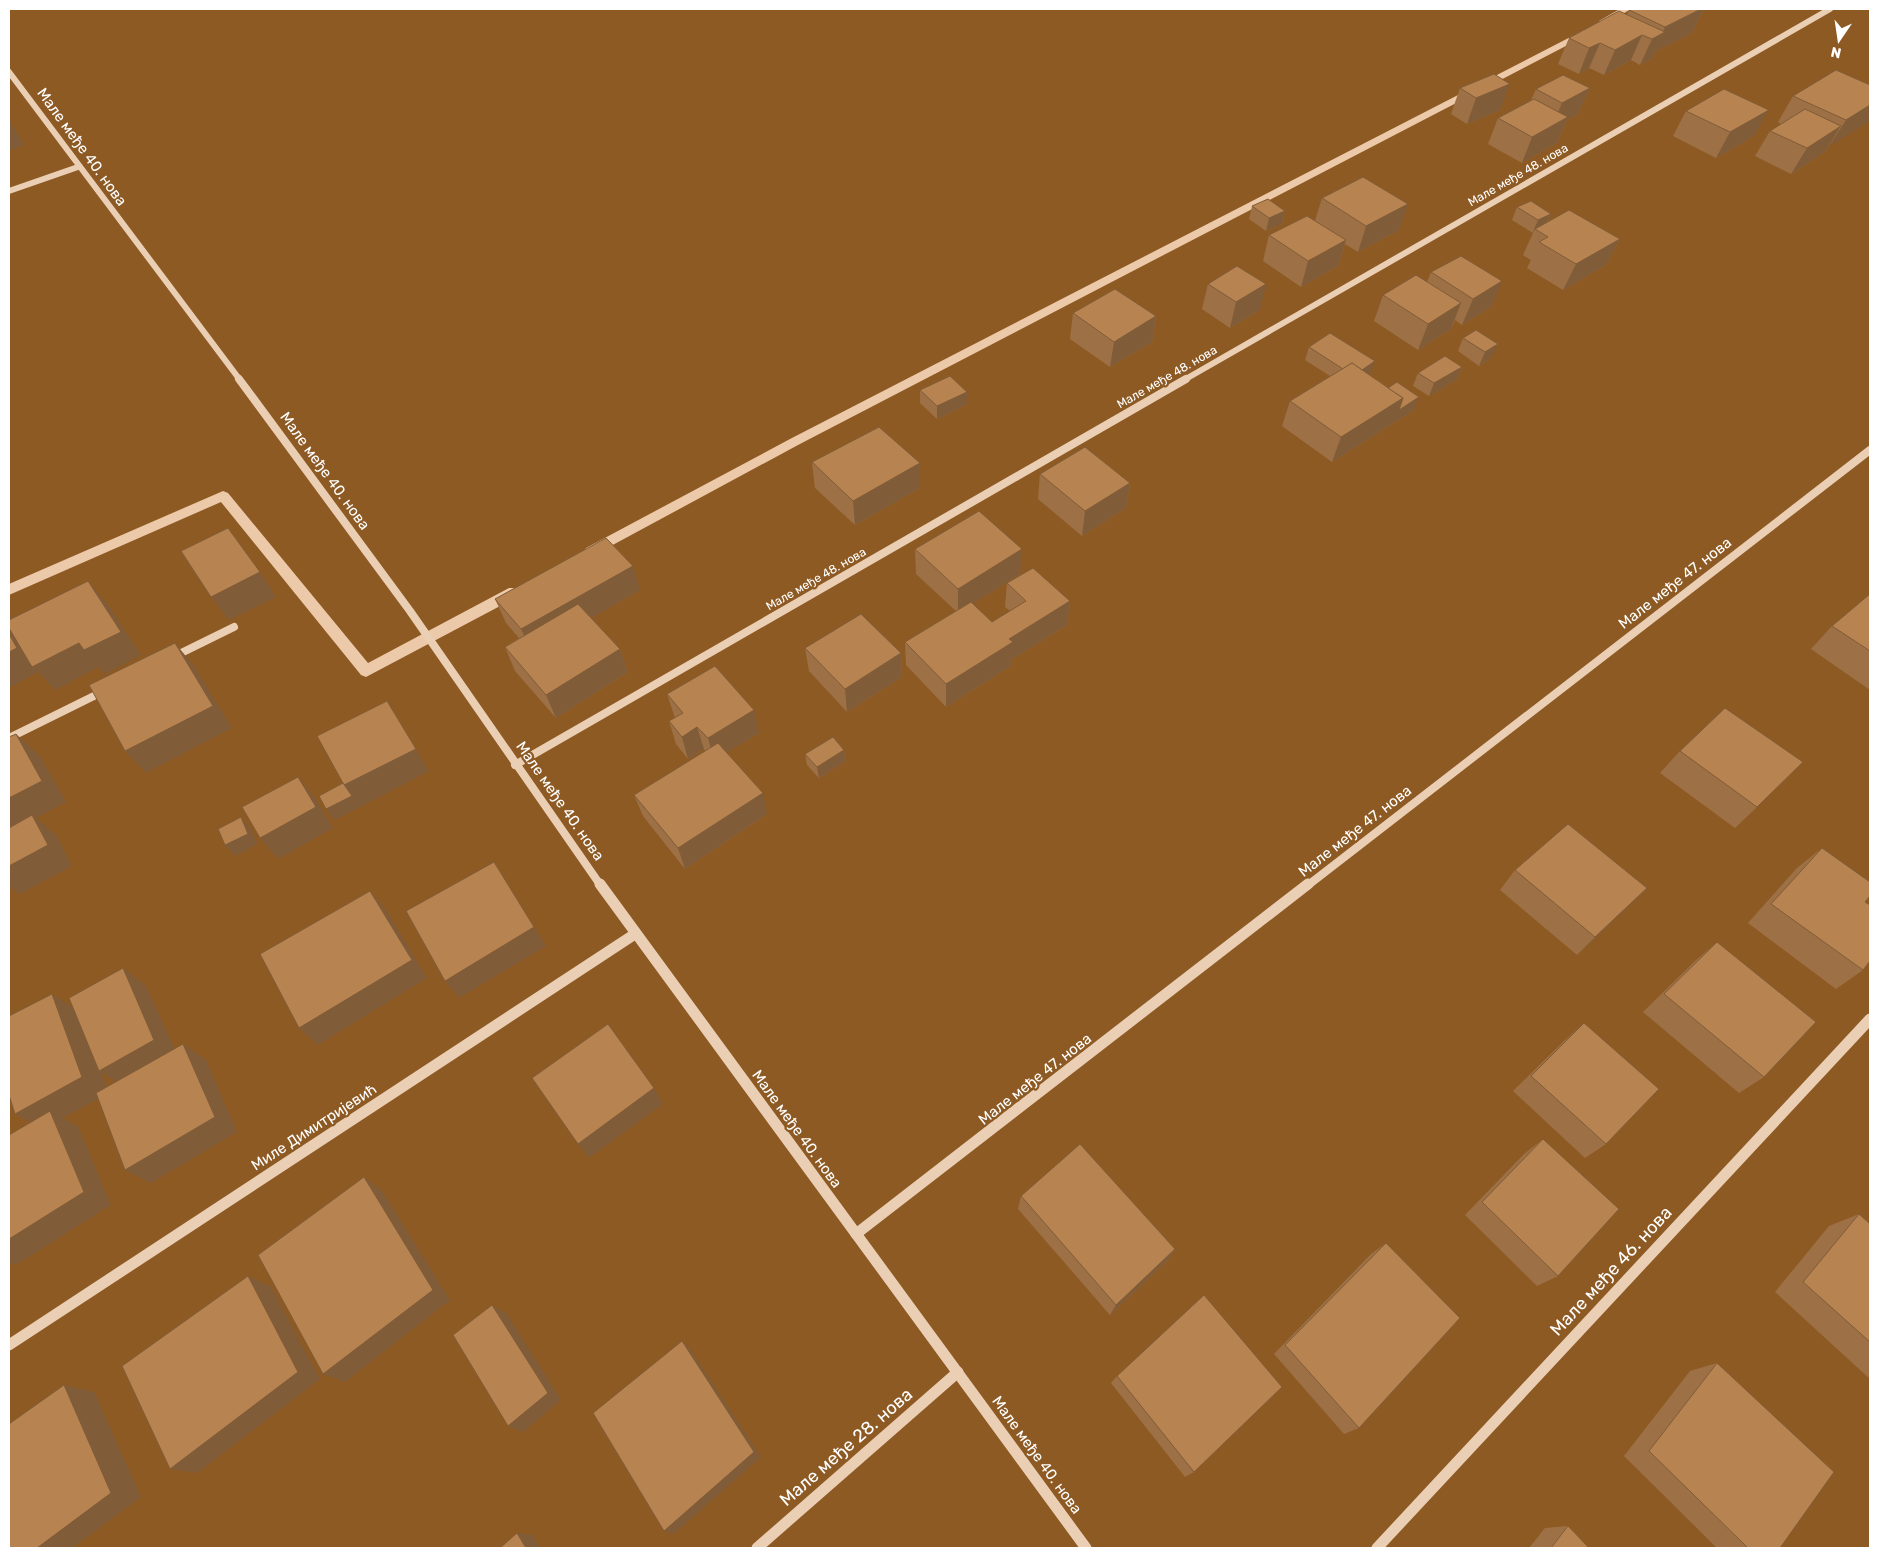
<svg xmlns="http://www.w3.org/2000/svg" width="1879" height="1557" font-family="Rubik,sans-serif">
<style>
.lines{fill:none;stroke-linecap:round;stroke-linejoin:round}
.stream{fill:#ecc9a8;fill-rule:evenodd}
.minor-far2{stroke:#ebcfb4;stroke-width:6}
.minor-far1{stroke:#ebcfb4;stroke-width:8}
.minor{stroke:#ebcfb4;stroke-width:11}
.wall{fill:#9d7145}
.shaded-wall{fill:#805c38}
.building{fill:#b78350;stroke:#805c38}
.labels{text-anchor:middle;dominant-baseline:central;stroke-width:4.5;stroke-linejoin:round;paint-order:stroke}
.far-street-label{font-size:12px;fill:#fff;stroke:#8e5a24}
.street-label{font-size:15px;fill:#fff;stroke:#8e5a24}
.near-street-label{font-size:18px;fill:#fff;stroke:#8e5a24}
</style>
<rect width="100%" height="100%" fill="#8e5a24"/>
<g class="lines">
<!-- stream -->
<g class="stream">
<path d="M1620,9h11l-24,14 -8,-2z"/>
<path d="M1584,30l5,3 -2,2 -789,410 -202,109h-10l-2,-3 2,-3 204,-109z"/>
<path d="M223,491l5,2 140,170 141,-75h10l2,4 -2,4 -153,81 -5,-2 -140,-173 -212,93v-11z"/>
</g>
<!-- minor-far2 -->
<g class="minor-far2">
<path d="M9,72l231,308"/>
<path d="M9,191l69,-24"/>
<path d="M1184,380l646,-371"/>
</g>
<!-- minor-far1 -->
<g class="minor-far1">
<path d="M239,379l171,232 191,275"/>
<path d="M171,658l63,-31"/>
<path d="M9,738l95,-47"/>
<path d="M515,765l671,-386"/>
<path d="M1307,886l563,-436"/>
</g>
<!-- minor -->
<g class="minor">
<path d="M600,884l486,664"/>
<path d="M856,1234l452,-350"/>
<path d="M9,1345l626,-411"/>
<path d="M757,1548l201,-176"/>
<path d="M1377,1548l493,-529"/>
</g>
</g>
<!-- wall -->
<g class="wall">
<path d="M1633,9h71l-12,24 -36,18 -3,7 -13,7 -9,-5 -27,15 -15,-7 -10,6 -21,-10 11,-26 58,-23 2,-5z"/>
<path d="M1870,85l-45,67 -34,22 -36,-18 15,-25 11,-7 -3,-2 15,-26z"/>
<path d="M1460,88l40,22 -33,14 -16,-10z"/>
<path d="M1590,88l-12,26 -11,6 -10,23 -35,20 -34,-19 10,-26 33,-18 5,-11z"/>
<path d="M1686,111l68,25 -38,22 -43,-22z"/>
<path d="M1322,198l77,32 -41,22 -13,-8 -7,22 -37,21 -38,-26 6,-26 46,-14z"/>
<path d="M1252,206l33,5 -3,13 -16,7 -17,-12z"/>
<path d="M1517,207l34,7 -3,8 72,17 -14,26 -43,25 -36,-22 4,-8 -8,-5 10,-22 -21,-13z"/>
<path d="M1431,272l60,35 -29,18 -7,-5 -4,9 -33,21 -44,-29 9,-26 44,-13z"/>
<path d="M1208,284l52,26 -30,18 -28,-19z"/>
<path d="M1073,313l83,3 -4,26 -42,25 -40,-28z"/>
<path d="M1463,338l29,19 -13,9 -21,-15z"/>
<path d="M1309,347l61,27 -1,1 45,35 -82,52 -50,-36 8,-25 40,-25 -25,-16z"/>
<path d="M1462,367l-6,13 -27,16 -16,-10 5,-13z"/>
<path d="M920,390l47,2v12l-30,15 -17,-16z"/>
<path d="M812,462l108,1v25l-65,37 -40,-37z"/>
<path d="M1040,474l90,9 -4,25 -44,28 -44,-37z"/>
<path d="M915,549l105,25 -48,30 20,18 18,-11 -5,-4 2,-24 63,18 -3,24 -56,35v6l-65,41 -40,-42 -1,-23 51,-31 -40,-37z"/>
<path d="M640,590l-49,28 29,31 8,23 -72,46 -41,-47 -10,-24 14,-9 -13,-15 -11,-24z"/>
<path d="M1870,594v96l-59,-41 21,-23z"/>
<path d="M805,648l96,5 1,24 -55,35 -38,-41z"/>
<path d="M667,694l92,39 -33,19 41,62 -82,55 -42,-53 -9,-21 71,-44 -1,-2 -16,10 -12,-15 -7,-23 6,-3z"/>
<path d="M844,750l2,11 -27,17 -12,-13 -2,-11z"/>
<path d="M1680,751l77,56 -22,21 -75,-55z"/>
<path d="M1822,848l43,54 -2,68 -27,19 -88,-66 49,-55z"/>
<path d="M1515,870l132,18 -70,67 -77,-65z"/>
<path d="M1717,942l47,135 -25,16 -96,-81 52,-51z"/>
<path d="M1584,1023l22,121 -21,14 -72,-67 52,-51z"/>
<path d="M1543,1139l15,137 -21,10 -72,-71 59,-61z"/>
<path d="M1021,1196l154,53 -7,11 -58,55 -92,-106z"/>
<path d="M1859,1214l11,10v155l-95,-87 54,-66z"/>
<path d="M1386,1243l-27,185 -15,6 -70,-80 97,-100z"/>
<path d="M1717,1363l63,185h-63l-93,-92 66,-85z"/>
<path d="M1117,1376l77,96 -9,5 -74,-94z"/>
<path d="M1568,1526l21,22h-60l16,-20z"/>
</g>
<!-- shaded-wall -->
<g class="shaded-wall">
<path d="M1701,9h3l-12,24 -36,18 -3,7 -13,7 12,-26 10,-5 3,-7z"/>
<path d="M1642,35l-11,25 -27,15 11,-25z"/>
<path d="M1600,43l-11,25 -10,6 10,-26z"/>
<path d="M1510,84l-10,26 -33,14 9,-26z"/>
<path d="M1590,88l-12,26 -11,6 -10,23 -35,20 10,-26 20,-11 10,-23z"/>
<path d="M1870,105v16l-40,25 16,-26z"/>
<path d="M1769,110l-15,26 -38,22 14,-26z"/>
<path d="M9,120l15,25 -15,6z"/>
<path d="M1841,126l-16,26 -34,22 16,-26z"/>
<path d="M1408,204l-9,26 -41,22 8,-26z"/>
<path d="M1285,211l-3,13 -16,7 3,-13z"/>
<path d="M1551,214l-6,13 -10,2 -3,5 6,-14z"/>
<path d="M1620,239l-14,26 -43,25 13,-26z"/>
<path d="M1346,240l-8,26 -37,21 7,-26z"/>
<path d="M1502,281l-11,26 -29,18 11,-26z"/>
<path d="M1266,284l-6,26 -30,18 6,-26z"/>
<path d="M1461,303l-10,26 -33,21 10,-26z"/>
<path d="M1156,316l-4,26 -42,25 4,-25z"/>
<path d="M1498,344l-6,13 -13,9 6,-14z"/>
<path d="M1375,361l-5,13 -21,14 4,-13z"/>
<path d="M1462,367l-6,13 -27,16 5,-13z"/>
<path d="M967,392v12l-30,15v-13z"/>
<path d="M1419,397l-5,13 -82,52 9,-25 62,-39z"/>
<path d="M920,463v25l-65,37 -2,-24z"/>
<path d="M1130,483l-4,25 -44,28 3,-25z"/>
<path d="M1022,549l-2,25 -62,39v-24z"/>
<path d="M633,566l7,24 -108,63 -11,-24z"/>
<path d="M260,572l16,25 -47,23 -18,-23z"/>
<path d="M88,581l20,24 33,50 -36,19 -6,-7 -44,23 -17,-18 -29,16v-76l8,15z"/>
<path d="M1070,601l-3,24 -56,35v6l-65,41v-23l63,-45z"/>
<path d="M175,643l19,23 38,62 -86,45 -21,-22z"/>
<path d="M620,649l8,23 -72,46 -10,-23z"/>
<path d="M901,653l1,24 -55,35 -2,-23z"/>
<path d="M387,701l42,70 -94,49 -9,-11 18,-24z"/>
<path d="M754,710l5,23 -45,27 -6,-22z"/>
<path d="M697,727l7,22 -16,10 -6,-22z"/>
<path d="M16,734l24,22 26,46 -30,16 21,18 15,30 -52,28 -11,-8v-88z"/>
<path d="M844,750l2,11 -27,17 -2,-11z"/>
<path d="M298,777l17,21 18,30 -55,31 -18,-21z"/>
<path d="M763,793l4,21 -82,55 -7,-21z"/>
<path d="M241,817l9,11 8,16 -23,12 -10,-11z"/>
<path d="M1647,888l-20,20 -50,47 18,-18z"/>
<path d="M370,891l16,19 41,68 -109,67 -19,-17z"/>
<path d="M534,927l12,19 -87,52 -14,-17z"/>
<path d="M123,968l23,18 32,70 -54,31 -23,-15 8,21 -46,25 15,8 33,79 -95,60 -7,-3v-23l35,-110 -29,-15 37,-120 26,17z"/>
<path d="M183,1044l23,16 31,72 -86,51 -26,-13z"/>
<path d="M654,1088l9,16 -74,54 -11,-14z"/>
<path d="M364,1177l18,14 68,109 -105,82 -22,-8z"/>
<path d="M1175,1249l-7,11 -58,55 6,-10z"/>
<path d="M248,1276l23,11 49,92 -123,94 -27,-4z"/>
<path d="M492,1305l15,9 54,86 -38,32 -15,-6z"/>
<path d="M682,1341l8,8 71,108 -87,77 -10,-3z"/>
<path d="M64,1385l30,7 47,105 -69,51h-35z"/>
<path d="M517,1533l16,2 7,13h-14z"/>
</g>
<!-- building -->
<g class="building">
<path d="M1633,9h68l-36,18 -36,-17z"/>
<path d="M1619,11l46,21 -13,7 -10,-4 -27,15 -15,-7 -11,5 -20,-10z"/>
<path d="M1836,70l34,15v20l-24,15 -53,-24z"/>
<path d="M1494,74l16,10 -34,14 -16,-10z"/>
<path d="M1563,75l27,13 -28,15 -26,-14z"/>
<path d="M1724,89l45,21 -39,22 -44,-21z"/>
<path d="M1534,99l34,18 -36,20 -34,-19z"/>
<path d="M1805,109l36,17 -34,22 -37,-17z"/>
<path d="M1363,177l45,27 -42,22 -44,-28z"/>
<path d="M1268,199l17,12 -16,7 -17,-12z"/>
<path d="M1531,201l20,13 -13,6 -21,-13z"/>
<path d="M1569,210l51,29 -44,25 -37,-22 9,-5 -13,-8z"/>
<path d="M1307,216l39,24 -38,21 -39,-26z"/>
<path d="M1461,256l41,25 -29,18 -42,-27z"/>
<path d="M1237,266l29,18 -30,18 -28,-18z"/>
<path d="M1416,275l45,28 -33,21 -45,-29z"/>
<path d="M1115,289l41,27 -42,26 -41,-29z"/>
<path d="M1476,330l22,14 -13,8 -22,-14z"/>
<path d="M1330,333l45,28 -13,9 -10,-7 -9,6 -34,-22z"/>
<path d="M1445,356l17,11 -28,16 -16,-10z"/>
<path d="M1352,363l51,35 -62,39 -51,-36z"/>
<path d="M950,376l17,16 -30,14 -17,-16z"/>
<path d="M1397,382l22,15 -20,13 4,-12 -15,-10z"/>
<path d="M879,427l41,36 -67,38 -41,-39z"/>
<path d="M1085,447l45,36 -45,28 -45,-37z"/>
<path d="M979,511l43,38 -64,40 -43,-40z"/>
<path d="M228,528l32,44 -49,25 -30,-46z"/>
<path d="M606,538l27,28 -112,63 -26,-30z"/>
<path d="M1033,568l37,33 -61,38 4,3 -67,42 -41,-42 66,-40 21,20 34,-21 -19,-18z"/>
<path d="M88,581l33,51 -37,18 -5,-7 -47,24 -23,-39v-8z"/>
<path d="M1870,594v57l-38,-25z"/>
<path d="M578,604l42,45 -74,46 -41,-48z"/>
<path d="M861,614l40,39 -56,36 -40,-41z"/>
<path d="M9,634l8,14 -8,4z"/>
<path d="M175,643l38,63 -88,45 -36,-66z"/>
<path d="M715,666l39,44 -46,28 -11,-11 -15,10 -13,-16 14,-8 -16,-19z"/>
<path d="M387,701l29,48 -72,36 -27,-49z"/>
<path d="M1725,708l78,54 -46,45 -77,-56z"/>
<path d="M16,734l26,47 -33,17v-61z"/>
<path d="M833,737l11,13 -27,17 -12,-13z"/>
<path d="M718,743l45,50 -85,55 -44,-53z"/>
<path d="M298,777l18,30 -56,31 -18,-31z"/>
<path d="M343,783l9,13 -26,13 -7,-13z"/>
<path d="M32,815l16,30 -39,21v-38z"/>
<path d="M241,817l7,17 -23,11 -7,-16z"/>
<path d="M1568,824l79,64 -52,49 -80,-67z"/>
<path d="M1822,848l48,34v14l-5,6 5,3v56l-7,9 -92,-66z"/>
<path d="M494,862l40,65 -89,54 -39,-70z"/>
<path d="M370,891l42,69 -113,68 -39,-74z"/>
<path d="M1717,942l99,80 -52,55 -100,-83z"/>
<path d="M123,968l31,72 -55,31 -30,-73z"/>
<path d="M52,994l30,83 -67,37 -6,-19v-79z"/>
<path d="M1584,1023l75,66 -53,55 -75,-68z"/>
<path d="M608,1024l46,64 -76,56 -46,-66z"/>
<path d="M183,1044l32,73 -90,53 -29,-77z"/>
<path d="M50,1111l34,81 -75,47v-104z"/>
<path d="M1543,1139l76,70 -61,67 -76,-74z"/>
<path d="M1080,1144l95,105 -59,56 -95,-109z"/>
<path d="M364,1177l69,113 -110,84 -65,-119z"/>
<path d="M1859,1214l11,10v118l-67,-60z"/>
<path d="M1386,1243l74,75 -101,110 -74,-83z"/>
<path d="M248,1276l50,96 -128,97 -48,-103z"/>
<path d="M1204,1295l78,92 -88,85 -77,-96z"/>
<path d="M492,1305l56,88 -40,33 -55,-91z"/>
<path d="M682,1341l72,111 -90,79 -71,-118z"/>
<path d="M1717,1363l117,109 -54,76h-32l-99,-97z"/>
<path d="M64,1385l47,108 -74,55h-28v-124z"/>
<path d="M1568,1526l21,22h-38z"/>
<path d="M517,1533l9,15h-26z"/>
</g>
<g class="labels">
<!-- far-street labels -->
<g class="far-street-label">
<text transform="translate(1518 175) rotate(-30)">Мале међе 48. нова</text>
<text transform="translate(1167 377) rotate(-30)">Мале међе 48. нова</text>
<text transform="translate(816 579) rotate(-30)">Мале међе 48. нова</text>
</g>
<!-- street labels -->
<g class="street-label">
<text transform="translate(82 147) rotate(54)">Мале међе 40. нова</text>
<text transform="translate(325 471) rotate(54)">Мале међе 40. нова</text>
<text transform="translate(1675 583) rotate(-38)">Мале међе 47. нова</text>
<text transform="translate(560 801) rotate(55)">Мале међе 40. нова</text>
<text transform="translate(1355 831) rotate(-38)">Мале међе 47. нова</text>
<text transform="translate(1035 1079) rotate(-38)">Мале међе 47. нова</text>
<text transform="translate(314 1127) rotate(-33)">Миле Димитријевић</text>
<text transform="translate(797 1129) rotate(54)">Мале међе 40. нова</text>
<text transform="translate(1037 1455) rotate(54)">Мале међе 40. нова</text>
</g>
<!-- near-street labels -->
<g class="near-street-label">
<text transform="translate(1611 1271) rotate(-47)">Мале међе 46. нова</text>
<text transform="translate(846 1447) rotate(-41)">Мале међе 28. нова</text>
</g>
</g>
<!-- border -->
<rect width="1879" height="1557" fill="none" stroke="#ffffff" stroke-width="20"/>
<!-- north arrow -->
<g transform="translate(1839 40) rotate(193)" stroke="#8e5a24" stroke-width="4" paint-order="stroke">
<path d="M0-4L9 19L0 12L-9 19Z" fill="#ffffff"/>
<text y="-8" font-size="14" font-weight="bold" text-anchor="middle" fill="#ffffff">N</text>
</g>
</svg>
